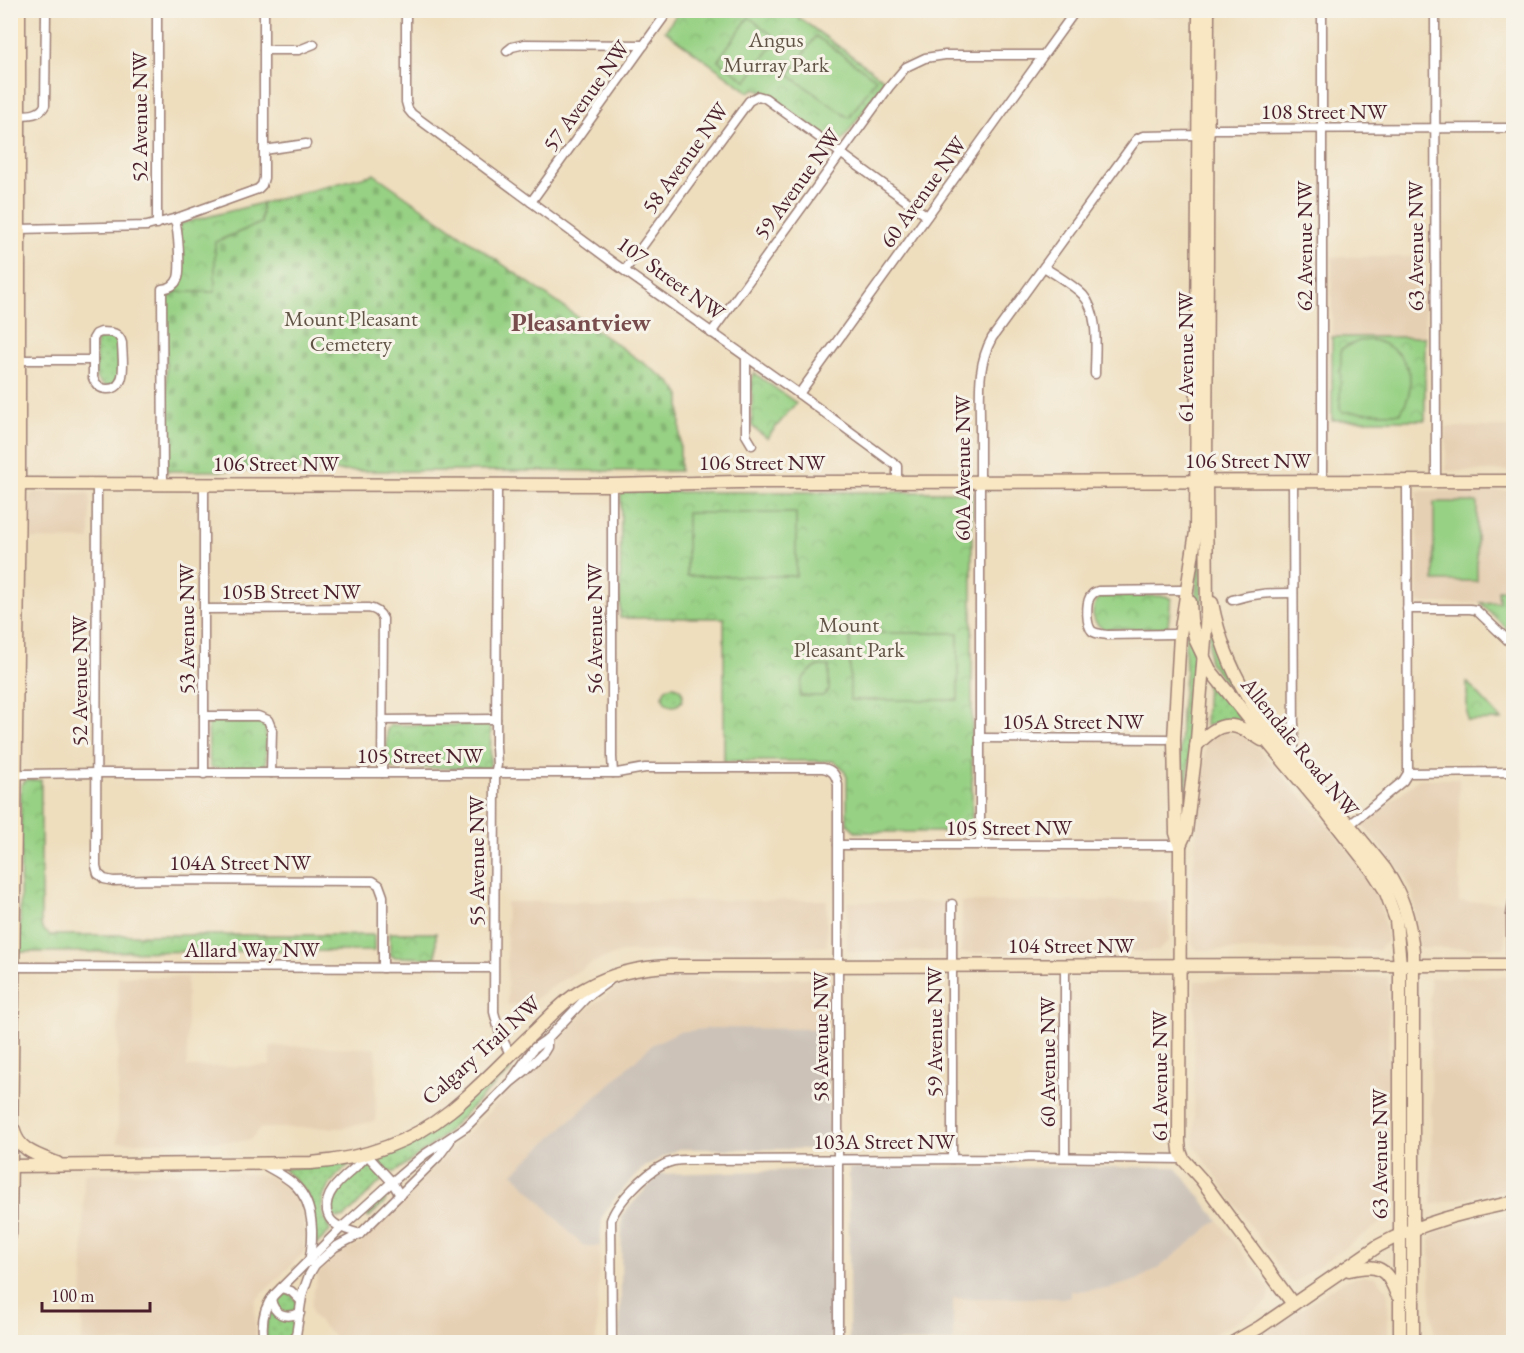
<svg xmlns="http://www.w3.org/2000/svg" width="1524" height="1353" font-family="'EB Garamond',serif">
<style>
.built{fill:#e6d0b4}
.industrial{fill:#ccc2b8}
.grass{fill:url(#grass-dots);stroke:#707858;stroke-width:1.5}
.cemetery{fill:url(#cemetery-stones);stroke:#707858;stroke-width:1.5}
.park{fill:url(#park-crowns);stroke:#707858;stroke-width:1.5}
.pitch{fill:#97d184;stroke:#707858;stroke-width:1.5}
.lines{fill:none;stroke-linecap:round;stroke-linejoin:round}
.street-casing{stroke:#9c7e74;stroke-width:11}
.secondary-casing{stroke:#9c7e74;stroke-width:15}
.street{stroke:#fff;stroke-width:8}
.secondary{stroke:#f9e7c3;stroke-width:12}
.labels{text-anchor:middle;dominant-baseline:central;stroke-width:6;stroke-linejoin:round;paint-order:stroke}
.park-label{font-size:22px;fill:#615446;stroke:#f7f3e8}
.street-label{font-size:22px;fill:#4a1f2b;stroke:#f7f3e8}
.quarter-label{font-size:26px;font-weight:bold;fill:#784b4d;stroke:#f7f3e8}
</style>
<defs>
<pattern id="grass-dots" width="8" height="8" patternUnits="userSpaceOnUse" patternTransform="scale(1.5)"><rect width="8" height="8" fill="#97d184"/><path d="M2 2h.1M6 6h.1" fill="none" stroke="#84b372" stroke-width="1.8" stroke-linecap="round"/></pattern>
<pattern id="cemetery-stones" width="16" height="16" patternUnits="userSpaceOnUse" patternTransform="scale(1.5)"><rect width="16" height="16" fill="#97d184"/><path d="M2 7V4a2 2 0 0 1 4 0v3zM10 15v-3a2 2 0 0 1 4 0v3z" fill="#84b372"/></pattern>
<pattern id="park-crowns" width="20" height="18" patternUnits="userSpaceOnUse" patternTransform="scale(1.5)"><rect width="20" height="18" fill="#97d184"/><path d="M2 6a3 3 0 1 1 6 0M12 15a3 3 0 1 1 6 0" fill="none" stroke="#84b372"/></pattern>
</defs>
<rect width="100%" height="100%" fill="#f7f3e8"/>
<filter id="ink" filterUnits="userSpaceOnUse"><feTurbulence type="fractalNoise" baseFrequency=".0167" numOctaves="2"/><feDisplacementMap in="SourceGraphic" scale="12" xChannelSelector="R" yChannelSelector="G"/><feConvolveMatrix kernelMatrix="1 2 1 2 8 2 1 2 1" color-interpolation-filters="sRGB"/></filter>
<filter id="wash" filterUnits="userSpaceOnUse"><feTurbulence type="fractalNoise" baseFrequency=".008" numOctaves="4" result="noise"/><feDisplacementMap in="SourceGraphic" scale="24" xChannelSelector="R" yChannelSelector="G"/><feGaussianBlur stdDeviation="1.35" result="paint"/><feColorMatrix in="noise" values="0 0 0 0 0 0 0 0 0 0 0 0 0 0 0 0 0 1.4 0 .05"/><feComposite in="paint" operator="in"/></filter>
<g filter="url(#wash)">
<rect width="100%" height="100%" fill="#eedebe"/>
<!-- built -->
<g class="built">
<path d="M1151,11v-1l38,1 -4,6h-34z"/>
<rect x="1332" y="257" width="93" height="80"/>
<rect x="1446" y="427" width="67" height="44"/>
<path d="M1417,491h96v110l-32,2h-63z"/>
<path d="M36,492l52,1 2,4v43l-59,-1 -1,-42 1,-3z"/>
<path d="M1224,732l16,3 7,4 12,10 69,77 37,45 8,13 10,31 4,26 -8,9h-182l-5,-6v-63l14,-138 9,-9z"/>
<path d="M1419,779h40v123h46v46h-84l-2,-2 -6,-53 -9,-18 -42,-51z"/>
<path d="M827,900v46l-205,6 -28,10 -35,20 -29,21 -22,2 -2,-103z"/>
<path d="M1169,901v40l-11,10 -58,2h-139l1,-51z"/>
<path d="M848,902h95v47l-3,2 -88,1 -5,-3z"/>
<path d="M118,976l69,1v90l83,-1v-20l106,2v73l-35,7h-80l-12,13 -131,1z"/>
<path d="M1514,976l-1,211 -81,18 -2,-227z"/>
<path d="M1388,977v241l-93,64 -6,-2 -95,-135 1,-164z"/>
<path d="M667,978h162l-1,51 -115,-1 -35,4 -25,12 -140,129 70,73h17l-4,96h-257l-27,-27 -1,-12 7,-29 21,-22 21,-8 229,-236 36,-27z"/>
<path d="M84,1173h145l41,3 23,17 11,24v35l-49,49 1,41h-174z"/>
<path d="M1513,1214v128h-78l-5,-54v-48l7,-9z"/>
<path d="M1218,1220l52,70 -2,12 -42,26 -16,8 -17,6h-240v-44h116v-7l39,-2 29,-9 23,-13z"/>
<path d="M1364,1276l12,1 12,14v51h-136l93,-62z"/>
</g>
<!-- industrial -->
<g class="industrial">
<path d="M713,1028l115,1 1,120h-150l-35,18 -27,28 -15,22 -2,29h-17l-70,-73 140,-129 25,-12z"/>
<path d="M1176,1167l42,53 -58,47 -23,13 -29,9 -38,2v7h-117v44h-104v-174z"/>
<path d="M830,1169l2,173h-212l2,-127 38,-41z"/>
</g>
<!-- grass -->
<g class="grass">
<path d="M102,335l13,2 3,7 1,33 -5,8 -10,1 -8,-8v-38z"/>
<path d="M1201,538l1,101 -8,-27z"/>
<path d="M1210,624l48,97 -49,-59z"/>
<path d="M1188,632l11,30 -16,163 -4,-1 2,-112 5,-42 -1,-22 1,-15z"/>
<path d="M1207,679h1l35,41h-13l-25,6z"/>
<circle cx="673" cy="696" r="10"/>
<path d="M505,1064l5,5v3l-20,17 -50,50 -45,33 -11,-1 -9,-11 2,-2 17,-7 17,-9z"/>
<path d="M348,1163l1,2c-15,12 -31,28 -26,48 1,7 6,12 7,18l-14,14c-6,-41 2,-47 -33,-76z"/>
<path d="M370,1165l13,13v1l-38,38c-18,6 -17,-16 -10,-26 5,-8 25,-26 35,-26z"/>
<path d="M382,1195h4l-1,7 -16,15 -2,-1c-1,-10 8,-15 15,-21z"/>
<path d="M281,1293c8,-2 15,4 16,12l-3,5 -7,2 -8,-3 -4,-9z"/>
<path d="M267,1312h3l12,5 13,3 -2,15 -2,7h-25z"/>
</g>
<!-- cemetery -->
<path class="cemetery" d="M374,174l295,207 11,13v77h-513l-1,-179 49,-50 46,-19 1,-20z"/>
<!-- park -->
<g class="park">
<path d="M679,11h118l1,6 87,63 -43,61 -2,2h-4l-73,-51 -9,-3 -5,3 -84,-61z"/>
<path d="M262,203l-1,20 -46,19v50h-49l11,-7 2,-61z"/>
<rect x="1332" y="337" width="93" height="83"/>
<path d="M754,373l42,30 -29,35c-3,-2 -13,-10 -15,-12v-49z"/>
<path d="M623,492h349v331l-9,9h-107l-9,-9v-46c-3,-8 -7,-13 -14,-16h-109v-143h-104l1,-124z"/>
<path d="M1498,590h14l1,2v43l-32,-32 18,-1z"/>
<path d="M1104,596h62l5,3 -3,27 -13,2 -51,1c-13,-6 -13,-19 -7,-30z"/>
<path d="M1467,682l35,38 -35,1z"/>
<path d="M213,721l51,2 2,2v39l-2,3 -3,1h-49l-2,-1 -2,-41z"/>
<path d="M391,725h97l3,5 -1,36 -3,2h-95l-5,-4v-35z"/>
<path d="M26,780h15v144l1,5 8,6h324v16l-354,1 1,-167z"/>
<path d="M390,933h46v25l-42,-1 -4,-2z"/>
</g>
<!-- pitch -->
<g class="pitch">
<path d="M749,17l28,22 -30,42 -29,-21z"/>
<path d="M816,36l60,43 -27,39 -60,-43z"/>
<path d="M1372,340c36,8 49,43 28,73l-57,-1 -3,-3 1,-60 18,-8z"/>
<rect x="1434" y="502" width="43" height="79"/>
<rect x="687" y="513" width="109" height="63"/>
<rect x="850" y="633" width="108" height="67"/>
<path d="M818,666h11v24l-6,6h-23c0,-18 4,-21 18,-30z"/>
</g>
</g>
<g filter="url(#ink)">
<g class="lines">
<defs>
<g id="street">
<path d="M157,10v214"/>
<path d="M406,10v92l2,7 4,5 203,150 184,130 98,72v16"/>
<path d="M1435,10l1,471"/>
<path d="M264,50h35l15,-6"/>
<path d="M507,51l5,-4 13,-3 119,1"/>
<path d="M10,115c13,-1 29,3 35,-10l1,-95"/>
<path d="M264,150l42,-6"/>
<path d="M531,202l138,-192"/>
<path d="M19,229l128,-3 30,-8 81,-29 4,-4 2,-7v-168"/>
<path d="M1044,267c13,9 28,17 39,28 17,19 12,55 12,79"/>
<path d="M625,270l124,-169 9,-5 7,2 162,118"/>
<path d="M101,332c11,0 18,0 21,11 0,14 7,47 -15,46 -7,0 -11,-4 -14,-11v-39l3,-5z"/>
<path d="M711,333l178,-246 17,-20 19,-9 20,-3h98"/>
<path d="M746,358v77l6,10"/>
<path d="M18,360h75"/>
<path d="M799,394l277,-384"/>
<path d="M1293,481l1,278"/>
<path d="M1322,481v-471"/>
<path d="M1407,481l1,292"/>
<path d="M97,484l-1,382 2,8 3,2 3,3 9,2 38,-1 222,1 6,4 4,11v72"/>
<path d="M163,484l-1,-195c7,-1 13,-3 16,-11 3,-10 0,-48 -3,-59"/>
<path d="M497,484l-1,263 1,18 -2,9 -1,238 6,22 10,20"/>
<path d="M612,485v272l1,16"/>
<path d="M1232,600c22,-7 38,-7 61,-7"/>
<path d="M204,609l164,-1c8,1 12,4 15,11l-1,154"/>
<path d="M1407,609h63l6,1 38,36"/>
<path d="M1175,634l-68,1c-5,-1 -11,-1 -15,-4 -6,-6 -6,-27 -2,-34 3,-4 3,-4 8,-6l83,-1"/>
<path d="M204,716h54l10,4 4,10 -1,43"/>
<path d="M382,720l114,-1"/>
<path d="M980,738l186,1"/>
<path d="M1275,743l19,-18"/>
<path d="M204,774v-290"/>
<path d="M12,775l14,-1 71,-1h520l28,-5h178c10,2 13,7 15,17v557"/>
<path d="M1347,827l56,-46 5,-8 106,-1"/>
<path d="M838,845h342"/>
<path d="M980,845v-422c0,-30 -3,-58 12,-85l141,-194 4,-5 6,-3 55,-1 16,-6h5l295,-1"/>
<path d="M1511,965v-50l3,-19"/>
<path d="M10,967l483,1"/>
<path d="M513,1078l21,-30 13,-9 40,-42 22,-16"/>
<path d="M1065,1157v-191"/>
<path d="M952,1159v-255"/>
<path d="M264,1165c11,6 23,12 32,21 19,19 18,52 13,76"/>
<path d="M360,1234c-8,-3 -19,-5 -26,-11 -4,-3 -6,-7 -7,-12 -4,-25 28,-39 40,-56l25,27 8,13"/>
<path d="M281,1288l10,3 10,10"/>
<path d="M302,1295l7,-20 6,-10 20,-18 25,-13 78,-77 12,-16"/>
<path d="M271,1299c3,16 14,20 29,14"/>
<path d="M264,1342c-3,-17 -2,-33 10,-47l67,-67 51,-46 33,-28 41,-27 44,-44 15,-12 19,-19 3,-5v-8"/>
<path d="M295,1342l8,-52"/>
<path d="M612,1342l-1,-122c6,-18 35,-47 52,-55 7,-4 15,-5 23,-5l324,-1 19,-2 154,2"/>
</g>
<g id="secondary">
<path d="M1199,10l-3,522 -16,103 -6,104 2,94 4,12 -1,297 1,9 3,8 18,20 92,125"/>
<path d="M10,484l602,1 126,-3 776,-1"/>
<path d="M1190,602l1,18 5,21 14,29 61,76 57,68 44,56 13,20 11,30 4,45v377"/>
<path d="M1212,603c14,73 47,115 94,170 26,32 53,63 79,96 19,29 24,48 28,82v391"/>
<path d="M1196,746c25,-27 37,-25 66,-6"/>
<path d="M1180,845l6,-13 11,-92 10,-126 -1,-133 2,-471"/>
<path d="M14,1130c3,20 26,26 43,33"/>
<path d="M10,1166l301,-3c52,-4 98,-19 139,-52 30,-24 56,-53 84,-79 16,-16 33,-34 52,-44 27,-15 55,-21 84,-22l844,-1"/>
<path d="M10,1234l9,-750v-474"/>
<path d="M1349,1270c29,-7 38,-2 48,25"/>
<path d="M1234,1342l26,-15 118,-81c43,-24 89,-34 136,-44"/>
</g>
</defs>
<!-- street casing -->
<use href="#street" class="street-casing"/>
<!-- secondary casing -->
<use href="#secondary" class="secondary-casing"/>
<!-- street -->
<use href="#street" class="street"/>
<!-- secondary -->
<use href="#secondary" class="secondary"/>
</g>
</g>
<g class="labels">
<!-- park labels -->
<g class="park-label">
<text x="776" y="39">Angus<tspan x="776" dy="25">Murray Park</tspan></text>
<text x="351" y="318">Mount Pleasant<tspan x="351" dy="25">Cemetery</tspan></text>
<text x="849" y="624">Mount<tspan x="849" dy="25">Pleasant Park</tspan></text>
</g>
<!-- street labels -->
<g class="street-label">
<text transform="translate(586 96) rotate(-54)">57 Avenue NW</text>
<text x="1324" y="111">108 Street NW</text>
<text transform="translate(139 117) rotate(-90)">52 Avenue NW</text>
<text transform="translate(685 158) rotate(-54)">58 Avenue NW</text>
<text transform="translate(797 184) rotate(-54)">59 Avenue NW</text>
<text transform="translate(923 192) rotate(-54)">60 Avenue NW</text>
<text transform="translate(1304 246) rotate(-90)">62 Avenue NW</text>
<text transform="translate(1415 246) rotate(-90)">63 Avenue NW</text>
<text transform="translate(671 278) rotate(36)">107 Street NW</text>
<text transform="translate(1185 357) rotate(-90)">61 Avenue NW</text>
<text x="1248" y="460">106 Street NW</text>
<text x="762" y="462">106 Street NW</text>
<text x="276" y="463">106 Street NW</text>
<text transform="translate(962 468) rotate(-90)">60A Avenue NW</text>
<text x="291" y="591">105B Street NW</text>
<text transform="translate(186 629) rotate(-90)">53 Avenue NW</text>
<text transform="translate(594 629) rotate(-90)">56 Avenue NW</text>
<text transform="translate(79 681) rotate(-90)">52 Avenue NW</text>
<text x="1073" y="721">105A Street NW</text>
<text transform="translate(1300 747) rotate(51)">Allendale Road NW</text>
<text x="420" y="755">105 Street NW</text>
<text x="1009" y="827">105 Street NW</text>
<text transform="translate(476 861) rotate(-90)">55 Avenue NW</text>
<text x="240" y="862">104A Street NW</text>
<text x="1071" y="945">104 Street NW</text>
<text x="252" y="949">Allard Way NW</text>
<text transform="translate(934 1032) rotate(-90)">59 Avenue NW</text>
<text transform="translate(820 1037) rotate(-90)">58 Avenue NW</text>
<text transform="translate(481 1050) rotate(-42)">Calgary Trail NW</text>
<text transform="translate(1047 1062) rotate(-90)">60 Avenue NW</text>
<text transform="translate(1159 1076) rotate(-90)">61 Avenue NW</text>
<text x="884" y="1141">103A Street NW</text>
<text transform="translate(1379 1154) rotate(-90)">63 Avenue NW</text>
</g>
<!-- quarter labels -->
<g class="quarter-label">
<text x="581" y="322">Pleasantview</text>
</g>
</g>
<!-- margin -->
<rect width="1524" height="1353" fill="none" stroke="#f7f3e8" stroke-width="36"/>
<!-- scale -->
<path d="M42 1302v9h108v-9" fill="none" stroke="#4a1f2b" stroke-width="3"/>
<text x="51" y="1302" font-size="18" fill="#4a1f2b" stroke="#f7f3e8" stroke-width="4.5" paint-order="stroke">100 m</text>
</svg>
